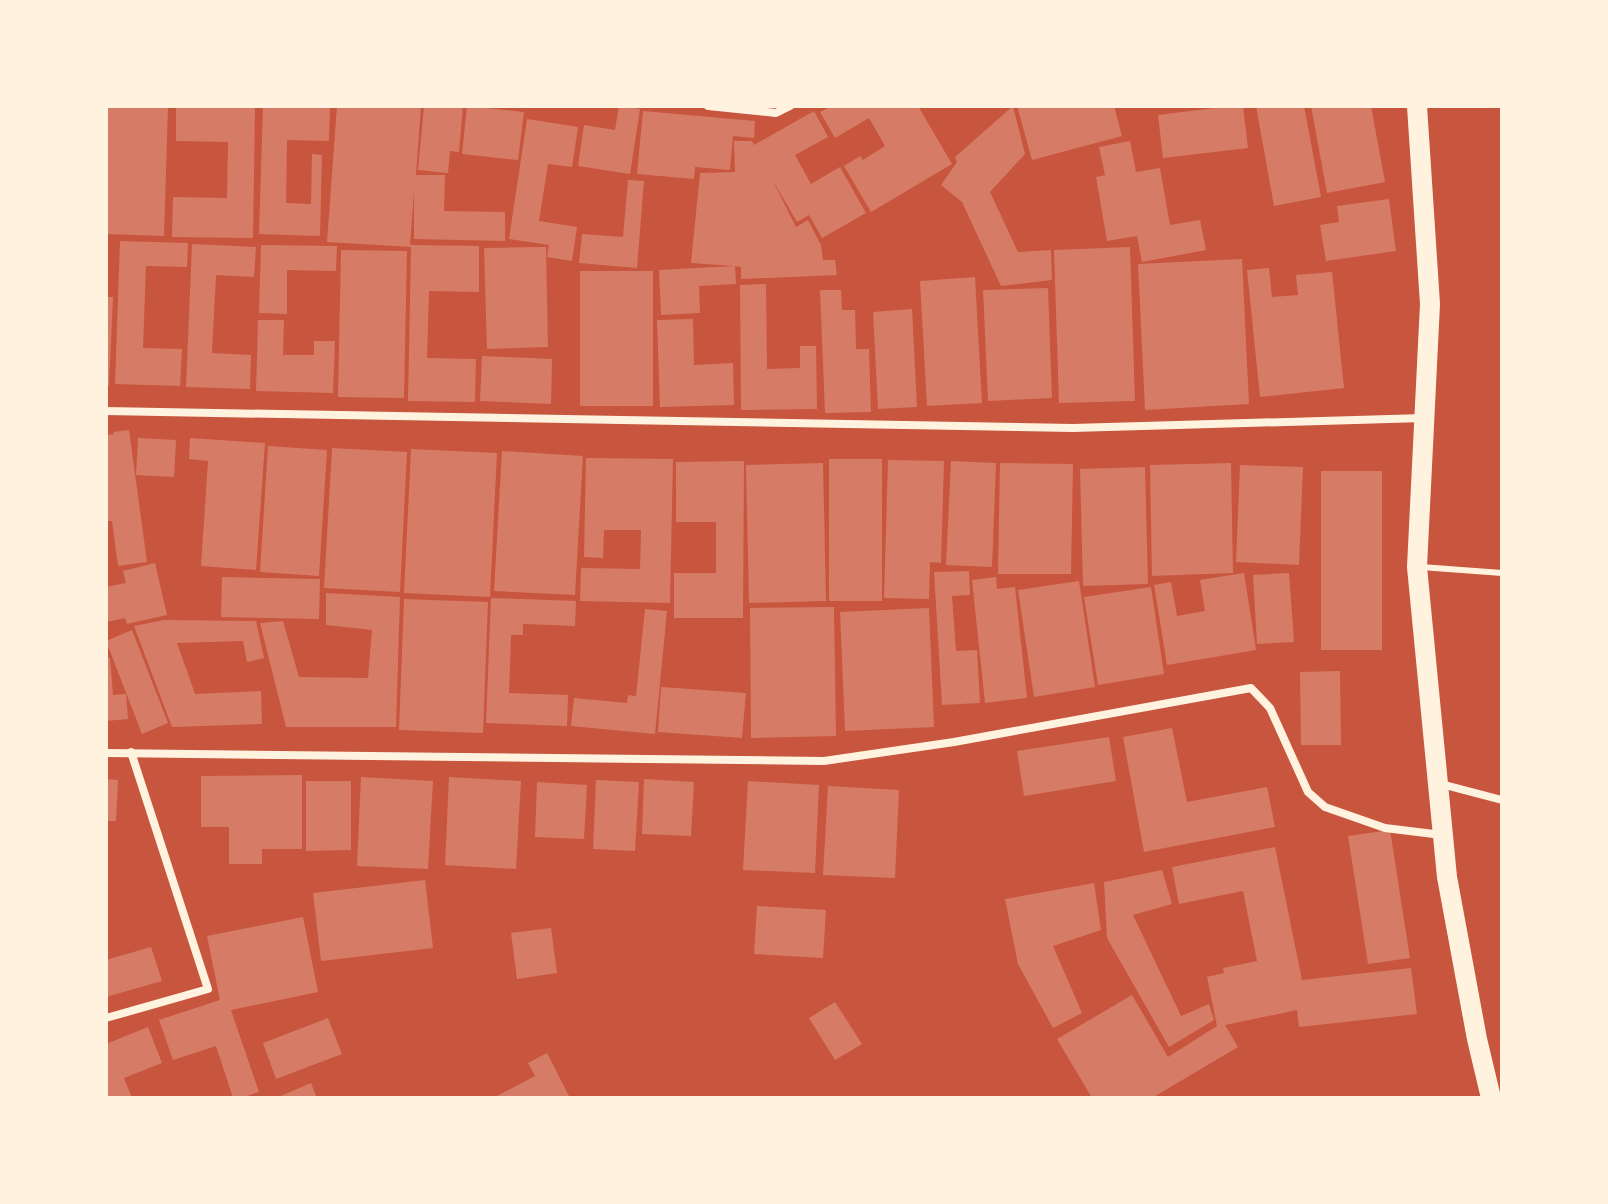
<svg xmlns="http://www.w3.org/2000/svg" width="1608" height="1204" font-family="Mulish,sans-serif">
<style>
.building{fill:#d67c66}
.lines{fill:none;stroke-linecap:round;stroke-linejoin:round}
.service{stroke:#fff3e0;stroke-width:6}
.minor{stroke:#fff3e0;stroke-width:8}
.primary{stroke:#fff3e0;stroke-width:20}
</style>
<rect width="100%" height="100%" fill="#c8553d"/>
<!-- building -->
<g class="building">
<path d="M106,106h62l-4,130 -58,-2z"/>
<path d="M176,106h79l-2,132 -81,-1 1,-40 54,1 1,-56 -52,-1z"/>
<path d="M263,106h67l-1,35 -42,-1 -1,63 25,1 1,-50 10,1 -2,81 -61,-2z"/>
<path d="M337,106h84l-5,69h29l-1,36 61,1v29l-91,-2v-49l-4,55 69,1v46l-50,-1 -2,67 49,1 -1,43 -67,-1 3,-154 -84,-5z"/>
<path d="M424,106h39l-4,46 -9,-1 -2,22 -30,-3z"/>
<path d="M467,106l57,6 -6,48 -56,-6z"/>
<path d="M619,106l21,3 -10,65 -52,-8 6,-41 31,5z"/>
<path d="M832,106h86l34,58 -81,48 -27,-46 16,-10 3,4 22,-14 -16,-28 -34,20 -15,-26z"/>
<path d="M1013,106l12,48 -35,38 28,60 33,-2 1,30 -51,6 -39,-84 -21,-17 16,-23 -2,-5z"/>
<path d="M1017,106h97l8,30 -90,24z"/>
<path d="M1231,106h12l5,42 -85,10 -5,-43z"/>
<path d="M1256,106h48l17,91 -47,9z"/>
<path d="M1311,106h60l14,76 -58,11z"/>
<path d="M643,111l112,10 -1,17 -21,-2 -3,34 -35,-3 -1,12 -57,-5z"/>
<path d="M814,111l14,26 -33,18 16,29 29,-17 26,46 -44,25 -13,-23 -12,7 -25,-43 24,48 12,-7 13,25 2,15h12l2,15 -96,4v-12l-6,-1 1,18 -37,2 1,27 -39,2 -2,-45 75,-4 -43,-3 9,-90 35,-1 -1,-31h18l2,4z"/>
<path d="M527,119l51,8 -6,40 -24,-3 -9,57 38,6 -5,34 -25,-4 2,-12 -40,-6z"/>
<path d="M1130,141l6,31 24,-4 10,57 30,-5 6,30 -64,12 -5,-26 -30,5 -11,-64 9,-2 -6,-28z"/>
<path d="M628,180l16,1 -7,87 -58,-5 3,-29 41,3z"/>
<path d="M1389,199l7,52 -70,10 -6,-36 19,-3 -2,-16z"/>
<path d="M120,241l68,2 -1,24 -41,-1 -3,82 39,1 -2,37 -65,-2z"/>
<path d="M192,244l64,3 -2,30 -38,-2 -4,78 39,2 -1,34 -64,-2z"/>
<path d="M261,245l76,1 -1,25 -49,-1v44l-28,-1z"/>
<path d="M546,247l2,100 -61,2 -3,-101z"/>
<path d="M1130,247l5,154 -76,2 -5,-153z"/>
<path d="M341,250l66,1 -3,147 -66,-1z"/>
<path d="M1242,259l7,145 -104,6 -7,-146z"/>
<path d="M1269,268l3,29 26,-2 -2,-20 36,-3 12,116 -84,9 -13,-127z"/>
<rect x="580" y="271" width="73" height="135"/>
<path d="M975,277l7,126 -55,3 -7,-125z"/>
<path d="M766,284l1,85 33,-1v-22h16l1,63 -76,1 -1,-125z"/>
<path d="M1048,288l4,110 -64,3 -5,-111z"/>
<path d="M820,290h21l1,20h13l1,39h13l2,63 -46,1z"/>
<path d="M106,297h7l-4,89h-3z"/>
<path d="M912,309l5,98 -39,2 -5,-97z"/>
<path d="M693,319l1,46 39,-2 1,42 -74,2 -3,-87z"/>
<path d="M258,320h26l-1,35h31v-14h21l-2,52 -77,-2z"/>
<path d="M482,356l70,3 -1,45 -71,-3z"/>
<path d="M129,430l18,132 -29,4 -6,-45h-6v-86l8,-1 -1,-2z"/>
<path d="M138,438l38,2 -2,37 -38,-2z"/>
<path d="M190,438l75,5 -9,127 -55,-4 7,-105 -19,-2z"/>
<path d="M268,446l59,4 -8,126 -59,-4z"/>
<path d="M332,448l75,4 -7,140 -76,-4z"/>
<path d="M411,449l86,4 -7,144 -86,-4z"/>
<path d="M502,451l81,5 -8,139 -81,-4z"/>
<path d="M586,458l87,1 -3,144 -90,-2 1,-33 59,1 1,-39h-37l-1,28 -19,-1z"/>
<rect x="829" y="459" width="53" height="142"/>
<path d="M888,460l56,1 -3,102 -11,-1 -1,37 -45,-1z"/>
<path d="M744,461l-1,157h-69v-45h42v-51h-40v-60z"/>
<path d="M951,461l45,2 -4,104 -46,-2z"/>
<path d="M823,463l3,138 -77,2 -3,-138z"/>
<path d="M1000,463l73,1 -2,110h-73z"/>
<path d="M1231,463l2,110 -81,3 -2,-111z"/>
<path d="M1240,465l63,2 -4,98 -63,-3z"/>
<path d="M1145,467l3,117 -65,2 -3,-117z"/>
<rect x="1321" y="471" width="61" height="179"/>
<path d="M155,563l12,52 -40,9 -2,-6 -19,4v-35l20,-4 -3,-12z"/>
<path d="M969,571l1,24 -18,1 4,55 21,-1 3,53 -38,2 -8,-133z"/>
<path d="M1244,573l12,77 -89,15 -13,-80 17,-3 6,34 28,-5 -5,-31z"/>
<path d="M1289,573l5,69 -37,2 -4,-69z"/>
<path d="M222,577l98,2 -1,40 -98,-2z"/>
<path d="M996,577l1,12 18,-2 12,111 -42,5 -13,-123z"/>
<path d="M1079,581l16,106 -61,10 -16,-107z"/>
<path d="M1151,587l13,87 -66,11 -14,-88z"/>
<path d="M326,593l74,4 -4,130h-110l-26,-104 23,-2 16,56 69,1 4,-48 -46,-5z"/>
<path d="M491,598l85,3 -1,25 -52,-2v11h-12l-2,58 59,2 -1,31 -81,-3z"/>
<path d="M404,599l84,3 -5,131 -84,-3z"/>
<path d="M834,607l2,129 -85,2 -1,-130z"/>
<path d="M929,608l5,119 -89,4 -5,-119z"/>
<path d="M645,609l22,2 -12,123 -84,-8 3,-28 53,5 1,-8 8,1z"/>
<path d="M164,620l92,1 8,37 -17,4 -4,-21 -66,2 18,51 66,-3 1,33 -90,3 -38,-101z"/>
<path d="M132,630l36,93 -26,11 -36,-93z"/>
<path d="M106,658h4l3,37 13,-1 2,25 -22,2z"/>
<path d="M1340,671l1,74h-40l-1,-73z"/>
<path d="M661,687l85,6 -4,45 -84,-6z"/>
<path d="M1172,728l15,74 80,-15 8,40 -131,25 -21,-115z"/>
<path d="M1109,737l7,44 -92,15 -7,-45z"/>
<path d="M302,775v74h-40v15h-33v-37h-28v-51z"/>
<path d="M361,777l72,4 -5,88 -71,-3z"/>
<path d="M449,777l72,4 -5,88 -71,-4z"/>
<path d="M106,779l12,1 -2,41h-10z"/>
<path d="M644,779l50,3 -3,54 -49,-2z"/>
<path d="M596,780l43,2 -4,69 -42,-2z"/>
<path d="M306,781h45v69l-45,1z"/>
<path d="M748,781l71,4 -4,88 -72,-3z"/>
<path d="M537,782l50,3 -3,54 -49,-2z"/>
<path d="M828,786l71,4 -4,88 -72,-3z"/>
<path d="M1390,830l20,128 -42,6 -20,-128z"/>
<path d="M1275,847l27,133 109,-12 6,46 -118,13 -2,-17 -72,15 13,22 -86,51h-60l-35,-59 75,-44 36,62 49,-31 -10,-49 17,-4 -1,-5 34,-7 -14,-70 -64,13 -7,-37z"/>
<path d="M1162,870l10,34 -39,11 48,101 28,-12 5,16 -45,27 -62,-109 -3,-56z"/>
<path d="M425,880l8,68 -112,13 -8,-68z"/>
<path d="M1094,883l7,47 -48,16 29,67 -29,15 -35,-64 -13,-65z"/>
<path d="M757,906l69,4 -3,48 -69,-4z"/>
<path d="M303,917l15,75 -87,18 28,82 -18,6h-8l-17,-52 -43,14 -14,-40 61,-20 -13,-64z"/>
<path d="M551,928l6,45 -40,6 -6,-46z"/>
<path d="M151,947l11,34 -56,16v-37z"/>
<path d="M835,1002l27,42 -27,16 -26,-42z"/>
<path d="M328,1018l14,36 -66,25 -13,-36z"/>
<path d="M148,1027l14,36 -38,15 8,20h-26v-54z"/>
<path d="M547,1053l23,45h-77l42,-22 -7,-13z"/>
<path d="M311,1083l6,15h-41z"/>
</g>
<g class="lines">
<!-- service -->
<path class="service" d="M1421,567l81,6"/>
<!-- minor -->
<g class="minor">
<path d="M708,106l68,7 14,-7"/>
<path d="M106,411l967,17 351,-10"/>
<path d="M106,753l718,8 130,-19 297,-54 19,20 38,84 17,15 60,21 57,7"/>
<path d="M1441,784l61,16"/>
<path d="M106,1018l102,-29 -77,-237"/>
</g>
<!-- primary -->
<path class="primary" d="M1417,106l13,198 -13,263 30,310 30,162 14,59"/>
</g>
<!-- border -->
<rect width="1608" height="1204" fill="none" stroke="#fff3e0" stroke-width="216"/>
</svg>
